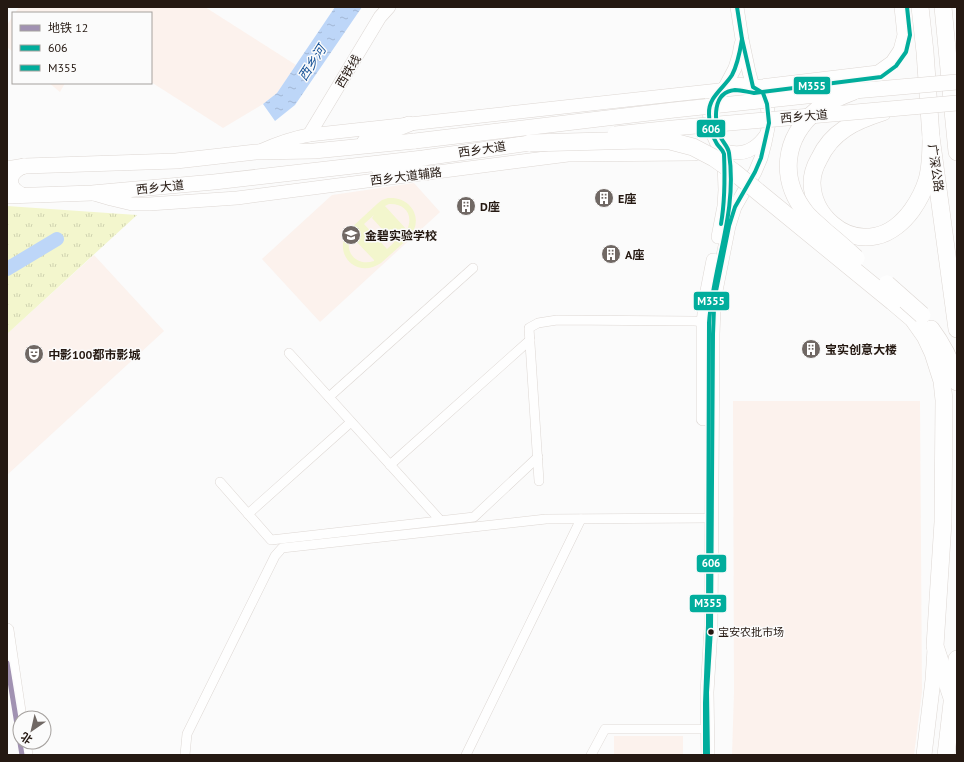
<svg xmlns="http://www.w3.org/2000/svg" width="964" height="762" font-family="'PT Sans','Noto Sans SC',sans-serif">
<style>
.built{fill:#fcf2ed}
.green{fill:#f3f6cd;fill-rule:evenodd}
.park{fill:url(#park-tufts)}
.water{fill:url(#water-ripples)}
.lines{fill:none;stroke-linecap:round;stroke-linejoin:round}
.river{stroke:#bdd6f8;stroke-width:14}
.street-casing{stroke:#ddd7d3;stroke-width:10}
.secondary-casing{stroke:#ddd7d3;stroke-width:14}
.primary-casing{stroke:#ddd7d3;stroke-width:16}
.highway-casing{stroke:#ddd7d3;stroke-width:18}
.street{stroke:#fefefe;stroke-width:9}
.secondary{stroke:#fefefe;stroke-width:13}
.primary{stroke:#fefefe;stroke-width:15}
.highway{stroke:#fefefe;stroke-width:17}
.primary-bridge-casing{stroke:#ddd7d3;stroke-width:16;stroke-linecap:butt}
.highway-bridge-casing{stroke:#ddd7d3;stroke-width:18;stroke-linecap:butt}
.primary-bridge{stroke:#fefefe;stroke-width:15}
.highway-bridge{stroke:#fefefe;stroke-width:17}
.bus-1-casing{stroke:#fbfbfb;stroke-width:7}
.bus-2-casing{stroke:#fbfbfb;stroke-width:7}
.bus-1{stroke:#01ad9c;stroke-width:4}
.bus-2{stroke:#01ad9c;stroke-width:4}
.metro-1-casing{stroke:#fbfbfb;stroke-width:8}
.metro-1{stroke:#a192b2;stroke-width:5}
.bus-dot{fill:#251912;stroke:#fbfbfb;stroke-width:1.5}
.labels{text-anchor:middle;dominant-baseline:central;stroke-width:3;stroke-linejoin:round;paint-order:stroke}
.bus-label{font-size:11px;fill:#251912;stroke:#fbfbfb;text-anchor:start}
.street-label{font-size:12px;fill:#251912;stroke:#fbfbfb}
.poi-label{font-size:12px;font-weight:bold;fill:#251912;stroke:#fbfbfb;text-anchor:start}
.water-label{font-size:13px;font-style:italic;fill:#1a559a;stroke:#fbfbfb}
.line-badge{stroke:#fbfbfb;stroke-width:1.5}
.badge-label{font-size:11px;text-anchor:middle;font-weight:bold;fill:#fff}
</style>
<defs>
<pattern id="park-tufts" width="24" height="20" patternUnits="userSpaceOnUse"><rect width="24" height="20" fill="#f3f6cd"/><path d="M3 7l-1-3M5 7V3M7 7l1-3M15 17l-1-3M17 17v-4M19 17l1-3" fill="none" stroke="#d0d2af"/></pattern>
<pattern id="water-ripples" width="26" height="14" patternUnits="userSpaceOnUse"><rect width="26" height="14" fill="#bdd6f8"/><path d="M2 4q2-2 4 0t4 0M15 11q2-2 4 0t4 0" fill="none" stroke="#a2b7d4"/></pattern>
</defs>
<rect width="100%" height="100%" fill="#fbfbfb"/>
<!-- built -->
<g class="built">
<path d="M19,7h186l91,58 -19,28 -14,11 -40,24 -72,-46v-69h-136z"/>
<path d="M13,16v36l-6,-5v-22z"/>
<path d="M49,83h16l-5,9z"/>
<path d="M414,183l26,29 -120,110 -58,-63 70,-64z"/>
<path d="M94,255l70,76 -157,144v-141z"/>
<path d="M733,401h187l2,291 -8,63h-182l2,-63z"/>
<rect x="614" y="736" width="69" height="19"/>
</g>
<!-- green -->
<path class="green" d="M388,198c23,-2 37,21 21,40l-28,25c-25,17 -51,-11 -31,-34l27,-25 5,-4zM389,204c16,-1 25,11 18,26l-22,-24zM374,215l-2,3 22,24 7,-6 -14,13 -23,-25 -10,9zM351,236l23,24v1c-17,6 -31,-9 -23,-25z"/>
<!-- park -->
<path class="park" d="M7,206l130,9 -130,119z"/>
<!-- water -->
<path class="water" d="M335,7h27l-67,98 -20,16 -12,-17 14,-11z"/>
<g class="lines">
<!-- river -->
<path class="river" d="M7,269l50,-30"/>
<defs>
<g id="street">
<path d="M289,353l151,167"/>
<path d="M329,397l144,-129"/>
<path d="M390,465l140,-125"/>
<path d="M539,481l-10,-153 9,-5 19,-3 137,1 14,1"/>
<path d="M220,482l51,58 203,-23 64,-60"/>
<path d="M248,514l103,-92"/>
<path d="M185,755l2,-21 88,-178 7,-8 264,-29 166,-1"/>
<path d="M466,755l115,-236"/>
<path d="M591,755l14,-26h94"/>
</g>
<g id="secondary">
<path d="M725,87c10,-4 18,-4 28,0l125,-15 14,-10 8,-12 4,-15 -3,-28"/>
<path d="M309,135l71,-118 9,-10"/>
<path d="M723,150c18,7 32,1 43,-15"/>
<path d="M260,151c16,-7 32,-13 49,-16l410,-45"/>
<path d="M94,194l17,5 21,5h17l88,-6 331,-43 125,-1 11,-2"/>
<path d="M718,237l6,-31 1,-16 -1,-28 -1,-12 -6,-6 -3,-7 -4,-17 -1,-11 2,-8 4,-6 10,-8 10,-19 4,-13 2,-11"/>
<path d="M703,419v-96l3,-27 7,-36"/>
<path d="M7,630l13,88"/>
<path d="M24,742l2,13"/>
<path d="M708,755l-1,-63 4,-63 2,-295 1,-26 2,-17 13,-65 6,-19 20,-35 6,-14 4,-15 4,-20 -2,-19 -2,-6 -2,-5 -10,-6 -4,-15 -7,-33 -5,-32"/>
</g>
<g id="primary">
<path d="M365,141l44,-17"/>
<path d="M7,169l18,-3 151,-5 80,-9 58,-1 101,-10"/>
<path d="M379,169l47,4"/>
<path d="M22,195c-17,-8 -14,-23 2,-29"/>
<path d="M7,196l85,-3 122,-11 209,-24 107,-15"/>
<path d="M924,755l9,-75 2,-31"/>
</g>
<g id="highway">
<path d="M920,7l5,45 6,85 26,192"/>
<path d="M943,7l14,145"/>
<path d="M883,112c-28,9 -51,19 -64,47 -4,7 -7,16 -7,24 1,32 31,60 64,53 15,-3 28,-15 36,-26 7,-10 12,-20 15,-30 4,-14 4,-29 4,-43"/>
<path d="M893,302l20,17 12,17 8,17 9,28 2,19 -1,122 -8,124 18,55"/>
<path d="M931,329c12,16 21,34 26,53"/>
<path d="M946,755l11,-96"/>
</g>
</defs>
<!-- street casing -->
<use href="#street" class="street-casing"/>
<!-- secondary casing -->
<use href="#secondary" class="secondary-casing"/>
<!-- primary casing -->
<use href="#primary" class="primary-casing"/>
<!-- highway casing -->
<use href="#highway" class="highway-casing"/>
<!-- street -->
<use href="#street" class="street"/>
<!-- secondary -->
<use href="#secondary" class="secondary"/>
<!-- primary -->
<use href="#primary" class="primary"/>
<!-- highway -->
<use href="#highway" class="highway"/>
<defs>
<g id="primary-bridge">
<path d="M615,134l58,-6 284,-25"/>
<path d="M415,141l259,-31 180,-19 103,-9"/>
</g>
<g id="highway-bridge">
<path d="M854,91c-13,5 -26,10 -37,19 -34,28 -38,69 -11,103 6,7 14,13 20,19 10,8 20,17 30,26"/>
<path d="M530,143l112,-3 28,1 23,6 21,11 20,14 159,130"/>
<path d="M887,284l35,31"/>
</g>
</defs>
<!-- primary-bridge casing -->
<use href="#primary-bridge" class="primary-bridge-casing"/>
<!-- highway-bridge casing -->
<use href="#highway-bridge" class="highway-bridge-casing"/>
<!-- primary-bridge -->
<use href="#primary-bridge" class="primary-bridge"/>
<!-- highway-bridge -->
<use href="#highway-bridge" class="highway-bridge"/>
<defs>
<g id="bus-1">
<path d="M721,224c4,-23 4,-46 3,-70 -1,-4 -4,-6 -7,-10 -5,-8 -8,-20 -8,-30 -1,-17 15,-26 23,-39 6,-11 8,-24 10,-36"/>
<path d="M708,755l-1,-63 4,-63 2,-295 1,-26 2,-17 13,-65 6,-19 20,-35 6,-14 8,-35 -2,-19 -4,-11 -10,-6 -11,-48 -5,-32"/>
</g>
<path id="bus-2" d="M705,755v-52l3,-78 1,-302c4,-58 29,-111 20,-170 -1,-7 -6,-10 -9,-17 -6,-16 -8,-44 15,-46 7,0 12,2 19,3l127,-16 15,-11 10,-14 4,-17 -3,-28"/>
</defs>
<!-- bus-1 casing -->
<use href="#bus-1" class="bus-1-casing"/>
<!-- bus-2 casing -->
<use href="#bus-2" class="bus-2-casing"/>
<!-- bus-1 -->
<use href="#bus-1" class="bus-1"/>
<!-- bus-2 -->
<use href="#bus-2" class="bus-2"/>
<defs>
<path id="metro-1" d="M7,663l15,92"/>
</defs>
<!-- metro-1 casing -->
<use href="#metro-1" class="metro-1-casing"/>
<!-- metro-1 -->
<use href="#metro-1" class="metro-1"/>
</g>
<!-- icons -->
<defs>
<symbol id="building-disc" viewBox="-11 -11 22 22"><circle r="9.5" fill="#706864" stroke="#fbfbfb"/><path d="M-4-6H4V6H1V3H-1V6H-4ZM-2.5-4.3h1.7v1.8h-1.7ZM.8-4.3h1.7v1.8H.8ZM-2.5-1h1.7V.8h-1.7ZM.8-1h1.7V.8H.8Z" fill="#fff"/></symbol>
<symbol id="school-disc" viewBox="-11 -11 22 22"><circle r="9.5" fill="#706864" stroke="#fbfbfb"/><path d="M0-5L7-2L0 1L-7-2ZM-4 1L0 2.5L4 1V4Q0 6-4 4Z" fill="#fff"/></symbol>
<symbol id="theatre-disc" viewBox="-11 -11 22 22"><circle r="9.5" fill="#706864" stroke="#fbfbfb"/><path d="M-5-5.5Q0-4 5-5.5V0Q5 5 0 6Q-5 5-5 0ZM-3.3-2.5H-1v1.5H-3.3ZM1-2.5H3.3v1.5H1ZM-2.8 1Q0 5.5 2.8 1Z" fill="#fff"/></symbol>
</defs>
<g fill-rule="evenodd">
<use href="#building-disc" x="593" y="187" width="22" height="22"/>
<use href="#building-disc" x="455" y="195" width="22" height="22"/>
<use href="#school-disc" x="340" y="224" width="22" height="22"/>
<use href="#building-disc" x="600" y="243" width="22" height="22"/>
<use href="#building-disc" x="800" y="338" width="22" height="22"/>
<use href="#theatre-disc" x="23" y="343" width="22" height="22"/>
</g>
<!-- markers -->
<circle class="bus-dot" cx="711" cy="632" r="3.5"/>
<g class="labels">
<!-- bus labels -->
<g class="bus-label">
<text x="718" y="632">宝安农批市场</text>
</g>
<!-- street labels -->
<g class="street-label">
<text transform="translate(348 71) rotate(-59)">西铁线</text>
<text transform="translate(804 116) rotate(-5)">西乡大道</text>
<text transform="translate(482 149) rotate(-8)">西乡大道</text>
<text transform="translate(936 168) rotate(82)">广深公路</text>
<text transform="translate(406 176) rotate(-7)">西乡大道辅路</text>
<text transform="translate(160 187) rotate(-6)">西乡大道</text>
</g>
<!-- poi labels -->
<g class="poi-label">
<text x="618" y="198">E座</text>
<text x="480" y="206">D座</text>
<text x="365" y="235">金碧实验学校</text>
<text x="625" y="254">A座</text>
<text x="825" y="349">宝实创意大楼</text>
<text x="48" y="354">中影100都市影城</text>
</g>
<!-- water labels -->
<g class="water-label">
<text transform="translate(312 63) rotate(-57)">西乡河</text>
</g>
</g>
<g class="line-badge">
<rect x="793" y="76" width="38" height="19" rx="4" fill="#01ad9c"/>
<rect x="696" y="119" width="30" height="19" rx="4" fill="#01ad9c"/>
<rect x="693" y="291" width="37" height="20" rx="4" fill="#01ad9c"/>
<rect x="696" y="554" width="31" height="19" rx="4" fill="#01ad9c"/>
<rect x="689" y="594" width="38" height="19" rx="4" fill="#01ad9c"/>
</g>
<g class="badge-label">
<text x="812" y="90">M355</text>
<text x="711" y="133">606</text>
<text x="711" y="305">M355</text>
<text x="711" y="567">606</text>
<text x="708" y="607">M355</text>
</g>
<!-- border -->
<rect width="964" height="762" fill="none" stroke="#251912" stroke-width="16"/>
<!-- legend -->
<rect x="12" y="12" width="140" height="72" fill="#fbfbfb" stroke="#a5a19e"/>
<rect x="20" y="25" width="20" height="6" fill="#a192b2" stroke="#a5a19e"/>
<text x="48" y="32" font-size="12" fill="#251912">地铁 12</text>
<rect x="20" y="45" width="20" height="6" fill="#01ad9c" stroke="#a5a19e"/>
<text x="48" y="52" font-size="12" fill="#251912">606</text>
<rect x="20" y="65" width="20" height="6" fill="#01ad9c" stroke="#a5a19e"/>
<text x="48" y="72" font-size="12" fill="#251912">M355</text>
<!-- north arrow -->
<g transform="translate(32 730) rotate(214)"><circle r="19" fill="#fbfbfb" stroke="#a5a19e"/>
<path d="M0-3L7 15L0 10L-7 15Z" fill="#706864"/>
<text y="-6" font-size="11" font-weight="bold" text-anchor="middle" fill="#251912">北</text>
</g>
</svg>
